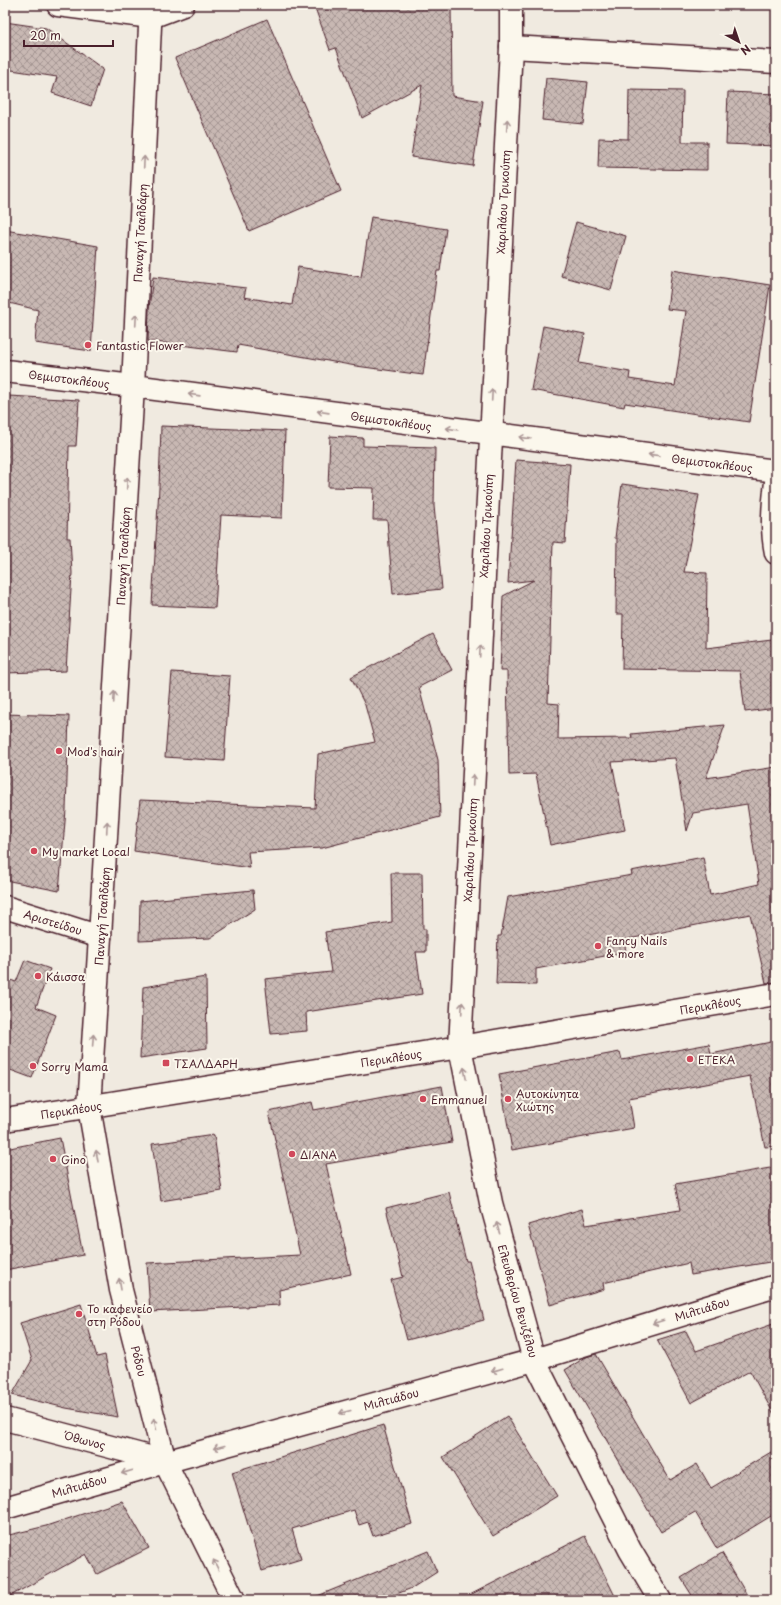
<svg xmlns="http://www.w3.org/2000/svg" width="781" height="1605" font-family="'Playpen Sans',sans-serif">
<style>
.building{fill:url(#building-cross-hatch);stroke:#4a1f2b}
.lines{fill:none;stroke-linecap:round;stroke-linejoin:round}
.minor-casing{stroke:#4a1f2b;stroke-width:25}
.major-casing{stroke:#4a1f2b;stroke-width:25}
.minor{stroke:#fbf7ec;stroke-width:22}
.major{stroke:#fbf7ec;stroke-width:22}
.oneway{stroke:#ab9695}
.poi-dot{fill:#d1495b;stroke:#fbf7ec;stroke-width:1.5}
.labels{text-anchor:middle;dominant-baseline:central;stroke-width:4;stroke-linejoin:round;paint-order:stroke}
.street-label{font-size:11px;fill:#4a1f2b;stroke:#fbf7ec}
.poi-label{font-size:11px;fill:#4a1f2b;stroke:#fbf7ec;text-anchor:start}
</style>
<defs>
<pattern id="building-cross-hatch" width="8" height="8" patternUnits="userSpaceOnUse"><rect width="8" height="8" fill="#c8b8b3"/><path d="M0 0l8 8M0 8l8-8" fill="none" stroke="#a49592"/></pattern>
</defs>
<rect width="100%" height="100%" fill="#f0eae0"/>
<filter id="ink" filterUnits="userSpaceOnUse"><feTurbulence type="fractalNoise" baseFrequency=".025" numOctaves="2"/><feDisplacementMap in="SourceGraphic" scale="8" xChannelSelector="R" yChannelSelector="G"/><feConvolveMatrix kernelMatrix="1 2 1 2 8 2 1 2 1" color-interpolation-filters="sRGB"/></filter>
<g filter="url(#ink)">
<!-- building -->
<g class="building">
<path d="M314,5h137l1,91 31,5 -10,65 -62,-9 11,-72 -60,33 -26,-70 -6,2z"/>
<path d="M267,19l74,172 -92,40 -74,-173z"/>
<path d="M5,22l41,6 57,41 -12,37 -39,-13 5,-16 -52,-8z"/>
<path d="M546,78l42,4 -5,42 -41,-4z"/>
<path d="M629,90l54,1 -1,51h25v28l-109,-2 1,-30 29,1z"/>
<path d="M728,92l48,2v52l-50,-2z"/>
<path d="M371,217l75,12 -6,42h-3l-14,104 -67,-9 -118,-21 -1,7 -89,-11 1,-33 4,-31 93,11 -2,9 48,8 6,-38 63,10z"/>
<path d="M576,222l50,14 -15,54 -50,-14z"/>
<path d="M5,230l93,16 -7,105 -56,-8 3,-33 -33,-8z"/>
<path d="M672,270l98,15 -21,137 -124,-19 -1,4 -93,-17 12,-64 42,8 -6,29 51,9 -1,7 46,7 11,-75 -19,-2z"/>
<path d="M9,396l70,4 -3,46h-7l-2,92h3l2,35 -6,98 -61,2v-229z"/>
<path d="M161,426l124,5 -3,87 -61,-3 -6,93 -63,-3 7,-117z"/>
<path d="M330,436l33,2v8l72,2 -1,58 8,83 -49,5 -6,-74h-14l1,-32 -46,-1z"/>
<path d="M516,460l54,4 -5,79 -12,-1 -5,161 11,1 -1,35 74,-1 -1,-4 94,-9 -19,53 70,-11v215l-10,1 -16,-69 -126,26 2,12 -90,17v16l-40,-1 2,-48h3l7,-39 124,-22 -1,-4 72,-14 7,38 49,-11 -12,-80 -54,9 -6,18 -12,-73 -63,4 13,68 -75,15 -14,-71 -27,1 -2,-104h-7l3,-75 31,-16 -26,3z"/>
<path d="M622,484l77,11 -15,77 23,1 -1,75 66,-8 4,30v38l-31,4 -5,-41 -118,-2 1,-55h-7l1,-76h-2z"/>
<path d="M433,634l19,36 -33,17 19,73 2,57 -118,31 -74,4 2,16 -116,-17 6,-51 175,8 3,-54 57,-12 -10,-37 -14,-28z"/>
<path d="M172,672l58,4 -6,85 -59,-4z"/>
<path d="M5,714l64,2 -3,94 -7,81 -54,-11z"/>
<path d="M391,873h31l1,56h3v23h-10l6,42 -116,18 1,19 -36,3 -6,-55 66,-7 -6,-40 67,-10z"/>
<path d="M253,890l2,19 -45,29 -71,3 1,-40z"/>
<path d="M25,960l25,9 -14,38 20,8 -24,63 -27,-10v-90l11,4z"/>
<path d="M206,977l1,71 -67,10 3,-71z"/>
<path d="M776,1041v105l-11,1 -15,-71 -121,22 5,30 -122,22 -13,-76 121,-22 2,8 87,-16 2,10z"/>
<path d="M442,1086l10,56 -126,22 25,110 -72,16 1,15 -130,7 -3,-49 153,-8 -31,-143 43,-10 2,8z"/>
<path d="M214,1135l8,56 -61,10 -9,-57z"/>
<path d="M60,1138l23,117 -78,15v-121z"/>
<path d="M776,1167v94l-85,14 -2,-12 -86,20 1,6 -54,16 -22,-80 54,-16 4,16 94,-15 -5,-26z"/>
<path d="M449,1192l17,69h3l15,59 -77,20 -16,-60 12,-3 -17,-69z"/>
<path d="M81,1304l16,53 8,-2 13,62 -52,-9 -54,-13 20,-35 -12,-37z"/>
<path d="M776,1323v95l-26,-47 -59,32 -34,-63 29,-9 10,20z"/>
<path d="M596,1354l74,126 27,-16 14,24 65,-39v64l-59,36 -22,-37 -34,20 -96,-162 21,-13z"/>
<path d="M507,1416l50,80 -64,40 -50,-79z"/>
<path d="M383,1425l29,99 -39,12 -5,-14 -9,3 -5,-15 -62,19 9,30 -39,12 -30,-99z"/>
<path d="M122,1501l27,47 -52,26 -11,-20 -81,45v-63l41,-10z"/>
<path d="M585,1536l32,64h-157z"/>
<path d="M428,1551l9,21 -25,16 -31,12h-71v-1z"/>
<path d="M722,1553l28,47h-55l-14,-22z"/>
</g>
<g class="lines">
<defs>
<g id="minor">
<path d="M58,5l93,12 32,-12"/>
<path d="M151,5l-18,381 643,85"/>
<path d="M511,5v42l-51,1000 31,156 43,157 96,190 30,50"/>
<path d="M511,47l265,15"/>
<path d="M776,482c-3,24 -5,47 0,71"/>
<path d="M5,907l95,30"/>
<path d="M89,1107l32,183 44,172 69,138"/>
<path d="M5,1419l159,42"/>
<path d="M5,1508l160,-46 369,-102 242,-74"/>
</g>
<g id="major">
<path d="M5,371l128,15 -33,551 -11,170"/>
<path d="M5,1120l455,-73 316,-53"/>
</g>
</defs>
<!-- minor casing -->
<use href="#minor" class="minor-casing"/>
<!-- major casing -->
<use href="#major" class="major-casing"/>
<!-- minor -->
<use href="#minor" class="minor"/>
<!-- major -->
<use href="#major" class="major"/>
</g>
<!-- one-way arrows -->
<defs><path id="oneway-shaft" d="M-6 0H5M1.5-3L5.5 0L1.5 3" fill="none" stroke-width="1.6" stroke-linecap="round" stroke-linejoin="round"/></defs>
<g class="oneway">
<use href="#oneway-shaft" transform="translate(507 125) rotate(-87)"/>
<use href="#oneway-shaft" transform="translate(144 162) rotate(-87)"/>
<use href="#oneway-shaft" transform="translate(136 320) rotate(-87)"/>
<use href="#oneway-shaft" transform="translate(194 395) rotate(-172)"/>
<use href="#oneway-shaft" transform="translate(492 395) rotate(-87)"/>
<use href="#oneway-shaft" transform="translate(323 412) rotate(-172)"/>
<use href="#oneway-shaft" transform="translate(452 429) rotate(-172)"/>
<use href="#oneway-shaft" transform="translate(525 438) rotate(-173)"/>
<use href="#oneway-shaft" transform="translate(654 455) rotate(-173)"/>
<use href="#oneway-shaft" transform="translate(127 483) rotate(-87)"/>
<use href="#oneway-shaft" transform="translate(480 651) rotate(-87)"/>
<use href="#oneway-shaft" transform="translate(114 697) rotate(-87)"/>
<use href="#oneway-shaft" transform="translate(473 780) rotate(-87)"/>
<use href="#oneway-shaft" transform="translate(107 827) rotate(-87)"/>
<use href="#oneway-shaft" transform="translate(462 1008) rotate(-87)"/>
<use href="#oneway-shaft" transform="translate(93 1040) rotate(-86)"/>
<use href="#oneway-shaft" transform="translate(465 1073) rotate(-101)"/>
<use href="#oneway-shaft" transform="translate(97 1156) rotate(-100)"/>
<use href="#oneway-shaft" transform="translate(498 1228) rotate(-106)"/>
<use href="#oneway-shaft" transform="translate(120 1284) rotate(-100)"/>
<use href="#oneway-shaft" transform="translate(658 1322) rotate(163)"/>
<use href="#oneway-shaft" transform="translate(497 1370) rotate(164)"/>
<use href="#oneway-shaft" transform="translate(345 1412) rotate(165)"/>
<use href="#oneway-shaft" transform="translate(155 1424) rotate(-104)"/>
<use href="#oneway-shaft" transform="translate(219 1447) rotate(165)"/>
<use href="#oneway-shaft" transform="translate(127 1472) rotate(164)"/>
<use href="#oneway-shaft" transform="translate(216 1565) rotate(-117)"/>
</g>
</g>
<!-- markers -->
<g class="poi-dot">
<circle cx="88" cy="345" r="4"/>
<circle cx="59" cy="751" r="4"/>
<circle cx="34" cy="851" r="4"/>
<circle cx="598" cy="946" r="4"/>
<circle cx="38" cy="976" r="4"/>
<circle cx="690" cy="1059" r="4"/>
<rect x="162" y="1059" width="8" height="8" rx="2"/>
<circle cx="33" cy="1066" r="4"/>
<circle cx="423" cy="1099" r="4"/>
<circle cx="508" cy="1099" r="4"/>
<circle cx="292" cy="1154" r="4"/>
<circle cx="53" cy="1159" r="4"/>
<circle cx="79" cy="1314" r="4"/>
</g>
<g class="labels">
<!-- street labels -->
<g class="street-label">
<text transform="translate(503 202) rotate(-87)">Χαριλάου Τρικούπη</text>
<text transform="translate(140 233) rotate(-87)">Παναγή Τσαλδάρη</text>
<text transform="translate(69 379) rotate(7)">Θεμιστοκλέους</text>
<text transform="translate(391 421) rotate(8)">Θεμιστοκλέους</text>
<text transform="translate(712 463) rotate(7)">Θεμιστοκλέους</text>
<text transform="translate(486 526) rotate(-87)">Χαριλάου Τρικούπη</text>
<text transform="translate(123 556) rotate(-87)">Παναγή Τσαλδάρη</text>
<text transform="translate(470 850) rotate(-87)">Χαριλάου Τρικούπη</text>
<text transform="translate(102 916) rotate(-86)">Παναγή Τσαλδάρη</text>
<text transform="translate(53 922) rotate(17)">Αριστείδου</text>
<text transform="translate(710 1005) rotate(-10)">Περικλέους</text>
<text transform="translate(391 1058) rotate(-9)">Περικλέους</text>
<text transform="translate(71 1110) rotate(-9)">Περικλέους</text>
<text transform="translate(518 1301) rotate(74)">Ελευθερίου Βενιζέλου</text>
<text transform="translate(702 1309) rotate(-17)">Μιλτιάδου</text>
<text transform="translate(139 1361) rotate(76)">Ρόδου</text>
<text transform="translate(391 1399) rotate(-15)">Μιλτιάδου</text>
<text transform="translate(85 1440) rotate(15)">Όθωνος</text>
<text transform="translate(79 1486) rotate(-16)">Μιλτιάδου</text>
</g>
<!-- poi labels -->
<g class="poi-label">
<text x="96" y="345">Fantastic Flower</text>
<text x="67" y="751">Mod's hair</text>
<text x="42" y="851">My market Local</text>
<text x="606" y="940">Fancy Nails<tspan x="606" dy="13">&amp; more</tspan></text>
<text x="46" y="976">Κάισσα</text>
<text x="698" y="1059">ΕΤΕΚΑ</text>
<text x="174" y="1063">ΤΣΑΛΔΑΡΗ</text>
<text x="41" y="1066">Sorry Mama</text>
<text x="516" y="1093">Αυτοκίνητα<tspan x="516" dy="13">Χιώτης</tspan></text>
<text x="431" y="1099">Emmanuel</text>
<text x="300" y="1154">ΔΙΑΝΑ</text>
<text x="61" y="1159">Gino</text>
<text x="87" y="1308">Το καφενείο<tspan x="87" dy="13">στη Ρόδου</tspan></text>
</g>
</g>
<!-- margin -->
<rect width="781" height="1605" fill="none" stroke="#fbf7ec" stroke-width="20"/>
<rect x="10" y="10" width="761" height="1585" fill="none" stroke="#4a1f2b" stroke-width="1.5" filter="url(#ink)"/>
<!-- north arrow -->
<g transform="translate(739 42) rotate(140)" stroke="#fbf7ec" stroke-width="3" paint-order="stroke">
<path d="M0-3L7 15L0 10L-7 15Z" fill="#4a1f2b"/>
<text y="-6" font-size="11" font-weight="bold" text-anchor="middle" fill="#4a1f2b">N</text>
</g>
<!-- scale -->
<path d="M24 40v6h89v-6" fill="none" stroke="#4a1f2b" stroke-width="2"/>
<text x="30" y="40" font-size="12" fill="#4a1f2b" stroke="#fbf7ec" stroke-width="3" paint-order="stroke">20 m</text>
</svg>
